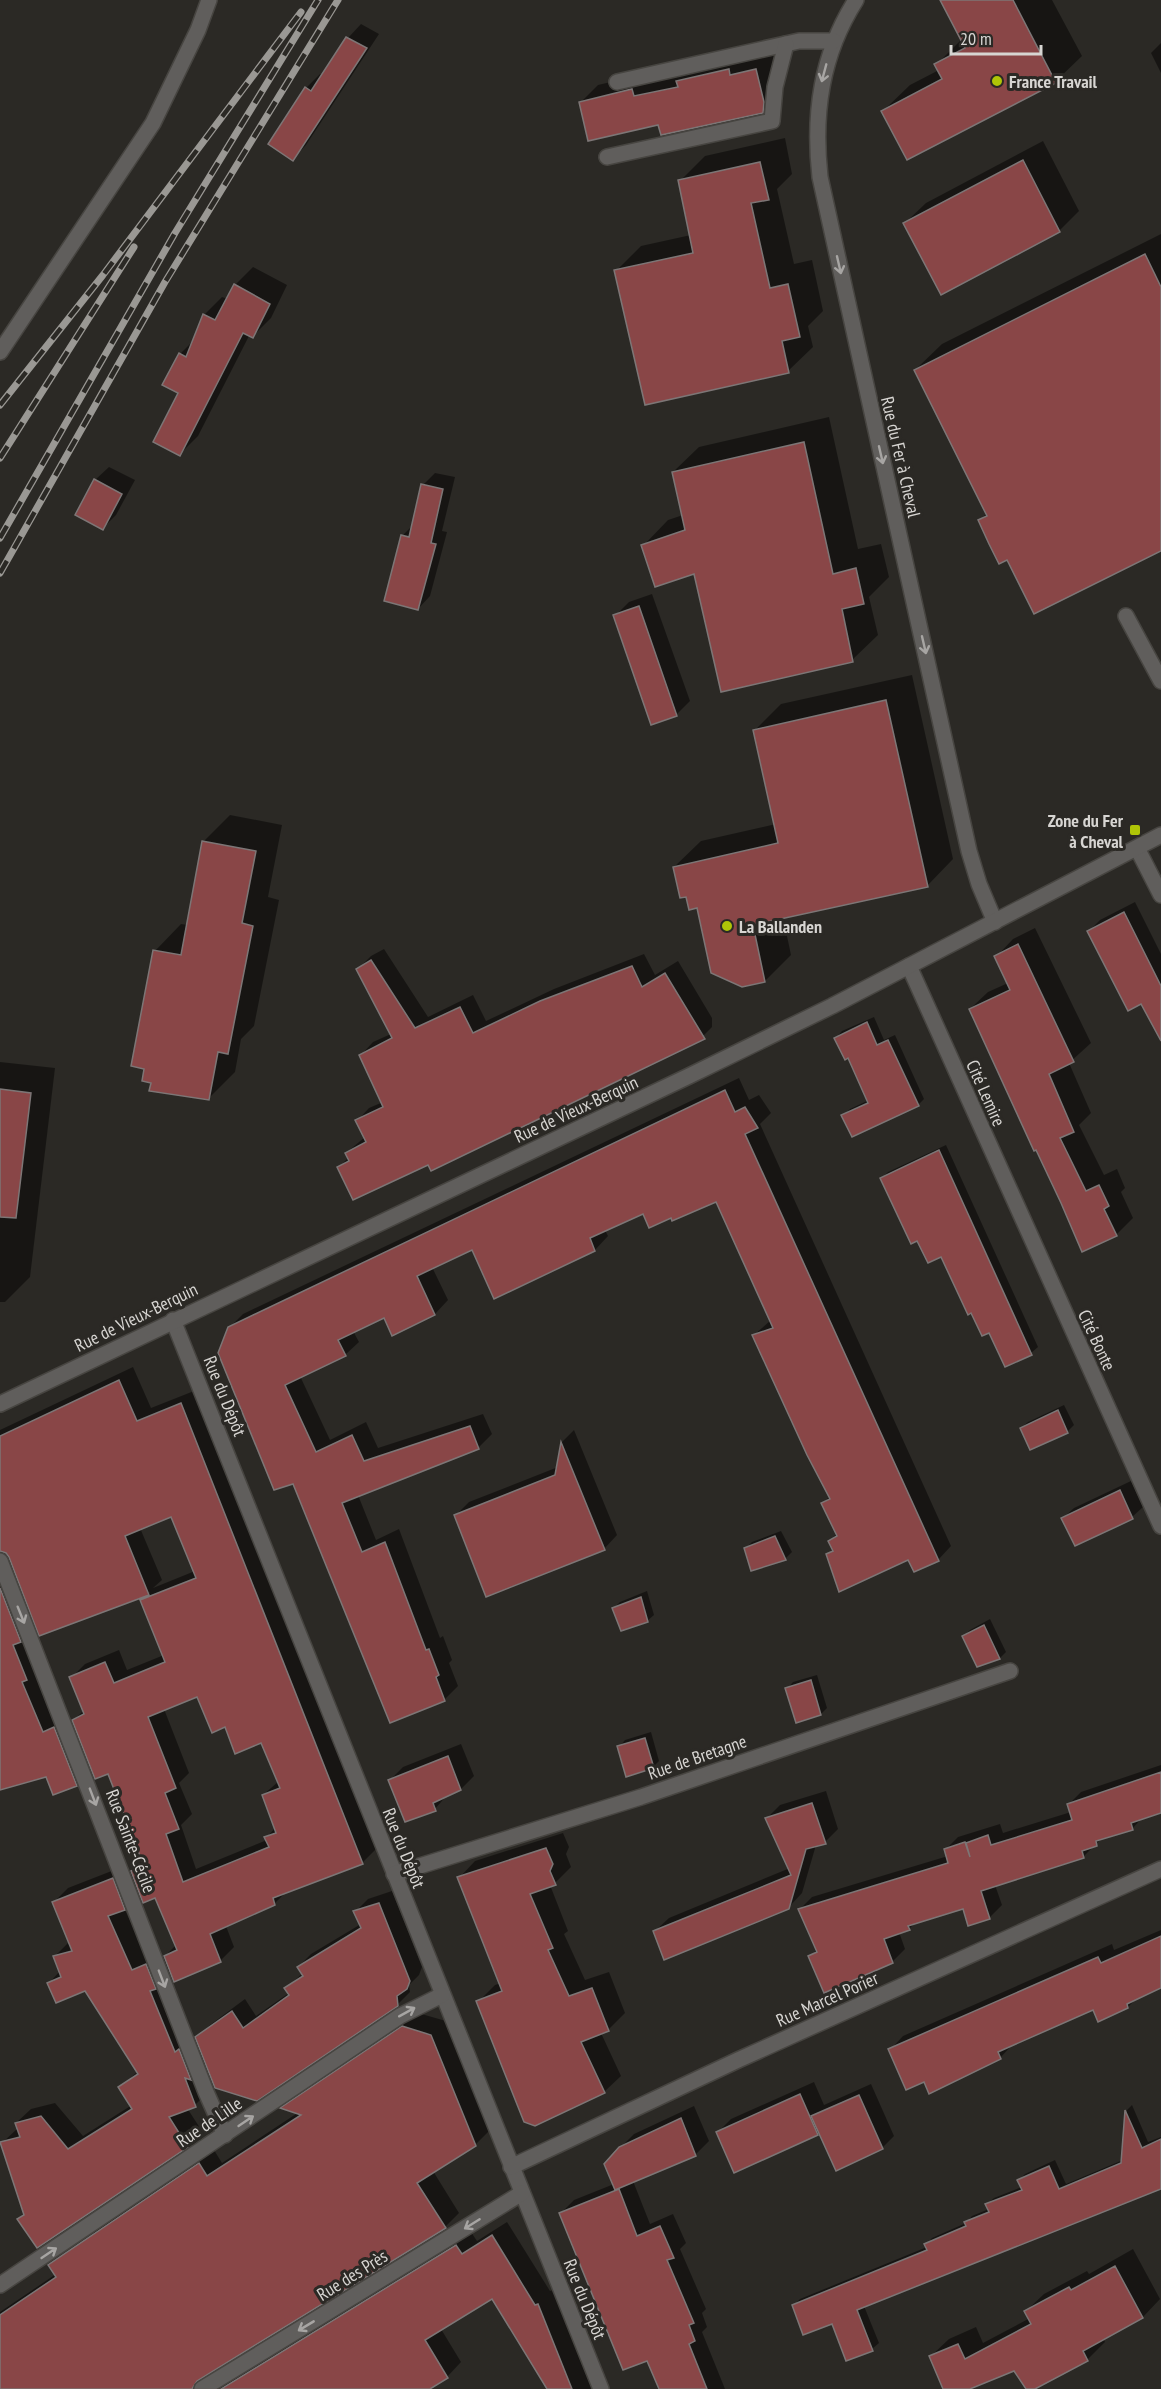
<svg xmlns="http://www.w3.org/2000/svg" width="1161" height="2389" font-family="'PT Sans Narrow',sans-serif">
<style>
.shadow{fill:#0007;fill-rule:evenodd}
.building{fill:#894647;stroke:#7d7676;stroke-width:1.5;fill-rule:evenodd}
.lines{fill:none;stroke-linecap:round;stroke-linejoin:round}
.minor-casing{stroke:#474541;stroke-width:18}
.minor{stroke:#605e5c;stroke-width:15}
.rail-casing{stroke:#9a9894;stroke-width:7}
.rail{stroke:#2b2925;stroke-width:4.5;stroke-dasharray:14;stroke-linecap:butt}
.oneway{stroke:#a7a5a3}
.poi-dot{fill:#afc507;stroke:#2b2925;stroke-width:2}
.labels{text-anchor:middle;dominant-baseline:central;stroke-width:6;stroke-linejoin:round;paint-order:stroke}
.poi-label{font-size:18px;font-weight:bold;fill:#d7d5d2;stroke:#2b2925;text-anchor:start}
.street-label{font-size:18px;fill:#d7d5d2;stroke:#2b2925}
</style>
<rect width="100%" height="100%" fill="#2b2925"/>
<!-- shadow -->
<g class="shadow">
<path d="M942,0h110l30,56 -27,26 -172,29 27,-26 29,-15 -3,-5 26,-26z"/>
<path d="M361,24l18,10 -73,111 -13,14 -23,-15 36,-56 14,-14 3,2 25,-38z"/>
<path d="M1161,43v30l-10,-20z"/>
<path d="M773,52l8,32 -1,9 -18,18 -102,13 -79,-22 17,-17 51,-12z"/>
<path d="M785,138l7,36 -15,15 17,75 18,-4 11,51 -15,15 5,21 -25,24 -172,-100 25,-25 50,-11 -11,-54 25,-25z"/>
<path d="M1043,141l36,70 -20,20 -154,-8 21,-20z"/>
<path d="M1161,234v315l-153,9 -29,-37 8,-8 -72,-143 27,-26z"/>
<path d="M253,267l34,18 -16,33 -18,18 -3,-2 -52,102 -18,18v-100l15,-15 9,-24 18,-18 6,2 7,-14z"/>
<path d="M829,417l29,132 23,-5 8,33 -20,20 9,38 -26,25 -156,-88 -53,-26 25,-26 15,-5 -10,-43 26,-25z"/>
<path d="M109,467l26,13 -19,35 -13,13 -8,-48z"/>
<path d="M435,473l20,4 -13,54 5,1 -17,64 -12,13 -16,-73 11,-11 10,-40z"/>
<path d="M652,594l38,107 -13,13 -25,9 -37,-107 14,-14z"/>
<path d="M912,675l41,184 -26,27 -144,31 8,38 -26,26 -78,-86 -13,-28 27,-26 75,-17 -21,-94 26,-26z"/>
<path d="M230,815l52,10 -14,72 11,3 -25,126 -13,13 -6,33 -27,27 -55,-18 2,-130 26,-27 7,1 16,-84z"/>
<path d="M1135,902l26,52v84l-19,-36 -53,-71 11,-11z"/>
<path d="M1035,928l56,115 -22,20 22,50 -12,12 25,50 13,-6 8,19 -4,4 12,26 -17,17 -54,-33 -92,-193 18,-17 20,-9 -12,-26 17,-18z"/>
<path d="M384,949l44,68 45,-22 13,26 68,-32 90,-35 11,21 23,-14 34,57v9l-13,13 -270,123 -90,4 10,-10 -3,-4 19,-16 -8,-16 12,-13 14,-6 -22,-47 12,-13 18,-8 -33,-65 13,-13z"/>
<path d="M874,1017l10,23 11,-5 29,64 -6,6 -75,11 7,-7 19,-9 -20,-44 -13,-18 6,-7z"/>
<path d="M0,1062l55,6 -25,209 -25,25h-5z"/>
<path d="M739,1078l10,22 10,-5 12,18 -11,11 191,422 -13,14 -110,-6 5,-5 -3,-8 7,-8 -14,-30 7,-7 -76,-161 17,-15 -54,-120 -46,16 -28,-4 -38,18 3,6 -13,14 -100,47 -22,-49 -41,19 16,33 -13,14 -43,20 -8,-18 -31,15 6,11 -14,13 -45,21 30,64 36,-18 12,26 105,-34 9,20 -14,14 -120,47 18,45 23,-11 41,109 3,-2 9,24 -3,3 9,23 -14,14 -215,-372 14,-14z"/>
<path d="M946,1145l92,202 -7,6 -26,12 -15,-34 -48,-76 -60,-77 6,-6z"/>
<path d="M133,1367l18,41 43,-17 182,458 -14,14 -75,28 -13,13 -48,22 8,21 -14,14 -49,10 -6,7 25,61 3,-3 2,4 15,-15 35,-26 11,17 33,-23 -3,-5 17,-15 -5,-6 13,-13 50,-30 -6,-12 13,-13 24,-8 30,76 -3,8 -10,10 1,7 -13,13 -190,58 -7,6 9,22 -14,14 -8,3 15,23 -15,14 -112,76 -56,-2 6,-6 -23,-70 16,-15 -2,-5 15,-14 24,-6 28,33 49,-31 -12,-17 18,-17 -52,-82 -37,-6 11,-12 -5,-15 15,-15 -16,-39 14,-14 59,-23 3,8 13,-13 -34,-88 -35,-52 10,-10 -13,-32 14,-14 34,-14 8,20 37,-15 -22,-54 8,-9 -110,42 -30,-77 -5,-5 29,75 -7,7 30,85 11,-5 22,57 -14,14 -29,-10 -47,14v-359zM172,1515l23,56 -42,17 9,-8 -22,-52zM198,1695l28,30 36,16 17,40 -16,14 13,32 -10,11 1,2 -71,29 -15,-44 11,-11 -13,-31 10,-10 -25,-64zM140,1892l15,4 21,49 -13,13 -3,-8 -13,7 -23,-49z"/>
<path d="M1064,1405l10,20 -7,7 -36,16 -10,-20 7,-6z"/>
<path d="M574,1430l43,105 -13,14 -148,-34 13,-13 89,-35 4,-25z"/>
<path d="M1131,1481l12,26 -11,10 -69,1 11,-10z"/>
<path d="M781,1531l11,21 -7,7 -33,10 -6,-21 6,-6z"/>
<path d="M647,1591l7,24 -7,6 -33,-13 6,-6z"/>
<path d="M990,1619l16,33 -6,6 -22,7 -14,-29 6,-6z"/>
<path d="M817,1675l10,33 -6,6 -34,-25 6,-7z"/>
<path d="M651,1732l8,29 -6,6 -34,-20 6,-7z"/>
<path d="M461,1744l13,32 -13,13 -14,6 -12,14 -45,-29 13,-13z"/>
<path d="M1161,1765v47l-18,5 -11,12 -29,8 -20,20 -88,28 7,20 -13,13 -25,-11 -47,14 -8,8 -10,3 6,17 -13,13 -82,-5 7,-8 -17,-40 12,-12 136,-41 -2,-7 12,-12 42,-13 3,9 68,-21 -2,-8 12,-12z"/>
<path d="M826,1791l12,38 -13,13 -9,3 -14,48 -13,14 -134,24 14,-13 121,-50 -23,-50 13,-13z"/>
<path d="M563,1833l6,14 -3,7 5,13 -16,16 -5,2 18,46 -4,3 21,46 24,-8 16,41 -17,17 -7,3 20,43 -17,16 -126,-90 17,-17 6,-2 -42,-105 16,-17z"/>
<path d="M1161,1930v56l-23,11 -10,10 -35,1 -80,36 -13,14 -75,22 -35,-30 13,-14 209,-92 2,6z"/>
<path d="M418,2013l28,8 43,110 -14,14 -42,26 26,42 -14,14 -276,162h-151l-18,-11v-66l93,-63 -6,-9 14,-15 113,-75 8,13 77,-51 -16,-4 14,-14z"/>
<path d="M814,2082l10,23 47,-21 23,52 -12,12 -45,21 -17,-37 -2,2 -100,-2 13,-13z"/>
<path d="M1132,2105l16,37 13,-5v51l-297,118 15,37 -7,6 -39,-27 -39,-17 6,-6 127,-52 -1,-2 6,-7 34,-15 6,-7 17,-7 -2,-5 7,-6 28,-11 -3,-7 6,-6 30,-14 11,24 57,-24 4,-50z"/>
<path d="M694,2106l15,35 -14,14 -62,26 17,43 23,-10 13,29 -6,6 26,60 -4,4 5,14 -5,5 23,57h-59l-105,-176 13,-13 40,-16 6,-36 14,-14z"/>
<path d="M507,2222l43,69 3,-1 39,99h-44l-56,-92 -51,32 20,33 -14,15 -20,12h-208l7,-8 245,-149 6,9z"/>
<path d="M1133,2249l27,50 -17,18 -40,21 2,4 -17,17 -56,30h-4l-13,-20 -49,20h-21l-14,-33 18,-17 27,-12 7,16 47,-25 -4,-7 18,-17 43,-23 2,3z"/>
</g>
<!-- building -->
<g class="building">
<path d="M940,0h73l43,83 -149,77 -26,-49 61,-32 -8,-15 31,-16z"/>
<path d="M346,37l21,11 -74,113 -25,-17 37,-57 6,4z"/>
<path d="M729,69l1,6 26,-6 8,33 -1,11 -102,22 -3,-10 -70,16 -9,-39 53,-13 2,7 44,-9 -2,-6z"/>
<path d="M1023,160l37,72 -119,63 -38,-72z"/>
<path d="M760,162l9,38 -18,3 19,85 18,-4 12,53 -18,4 7,32 -144,32 -31,-135 79,-17 -15,-73z"/>
<path d="M1145,254l16,33v264l-127,63 -27,-54 -8,4 -10,-20 -11,-24 9,-4 -73,-146z"/>
<path d="M234,284l36,20 -17,34 -10,-5 -63,123 -27,-14 25,-49 -16,-8 17,-32 7,4 17,-43 12,6z"/>
<path d="M804,442l29,132 23,-6 8,36 -22,5 11,53 -132,30 -27,-118 -39,13 -14,-42 44,-15 -13,-58z"/>
<path d="M94,479l28,15 -19,36 -28,-15z"/>
<path d="M421,484l22,5 -12,54 5,1 -18,66 -34,-9 17,-66 8,2z"/>
<path d="M639,606l38,110 -26,9 -38,-110z"/>
<path d="M886,700l42,187 -175,38 12,57 -23,5 -31,-14 -14,-65 -8,2 -3,-13 -6,1 -7,-31 105,-24 -25,-113z"/>
<path d="M202,841l54,10 -14,72 11,3 -25,128 -10,-2 -9,48 -60,-9 2,-8 -9,-2 2,-12 -13,-3 22,-116 28,5z"/>
<path d="M1124,912l37,74v55l-20,-37 -13,7 -41,-80z"/>
<path d="M1018,944l56,118 -25,12 25,58 -14,6 26,53 13,-6 10,21 -5,3 13,27 -35,16 -21,-49 -25,-53 -2,1 -65,-142 41,-19 -16,-34z"/>
<path d="M371,960l44,68 45,-21 13,26 67,-32 92,-35 10,21 23,-14 40,66 -274,132 -3,-6 -75,35 -16,-33 12,-6 -4,-8 21,-11 -11,-22 28,-13 -24,-52 33,-17 -36,-69z"/>
<path d="M867,1022l10,23 11,-5 31,66 -67,31 -11,-22 27,-12 -20,-45 -3,2 -11,-22z"/>
<path d="M0,1089l31,4 -15,125 -16,-1z"/>
<path d="M725,1090l10,22 10,-5 13,21 -13,6 194,427 -25,11 -6,-12 -69,32 -13,-38 7,-3 -5,-10 9,-5 -16,-33 9,-4 -23,-44 -55,-120 21,-7 -57,-126 -44,19 -1,-3 -22,10 -6,-14 -53,24 5,13 -101,48 -22,-49 -55,26 18,39 -43,21 -8,-18 -46,22 8,16 -61,29 31,67 36,-17 12,26 106,-35 9,23 -137,54 20,49 23,-10 41,108 3,-1 10,26 -3,2 9,24 -55,22 -97,-239 -19,6 -56,-137 10,-26z"/>
<path d="M939,1150l93,205 -27,12 -16,-34 -7,3 -11,-23 -3,2 -27,-58 -13,6 -11,-22 -6,3 -31,-66z"/>
<path d="M119,1380l18,41 44,-18 182,461 -90,34 2,7 -65,29 11,28 -47,20 -10,-26 13,-6 -22,-52 -12,5 -12,-32 13,-5 -36,-92 -13,5 -23,-59 12,-6 -15,-37 36,-15 9,21 51,-21 -25,-62 56,-22 -25,-61 -46,19 24,59 -110,41 -30,-79 -3,-4 -6,-2v-115zM197,1697l15,36 13,-6 10,27 26,-11 19,45 -18,7 14,38 -12,4 5,10 -86,35 -17,-48 13,-5 -14,-36 11,-5 -28,-71z"/>
<path d="M1058,1410l10,23 -38,17 -10,-22z"/>
<path d="M561,1442l44,108 -119,47 -32,-82 101,-40z"/>
<path d="M1120,1490l13,29 -58,27 -14,-28z"/>
<path d="M775,1536l11,24 -35,11 -7,-23z"/>
<path d="M0,1588l21,54 -8,3 14,35 -5,2 21,50 11,-5 23,59 -24,9 -7,-18 -46,13z"/>
<path d="M641,1597l7,25 -27,9 -9,-23z"/>
<path d="M984,1625l16,34 -23,8 -15,-31z"/>
<path d="M811,1680l10,35 -25,8 -11,-35z"/>
<path d="M645,1738l9,30 -28,9 -9,-31z"/>
<path d="M448,1756l13,34 -28,13 3,8 -31,11 -17,-42z"/>
<path d="M1161,1772v41l-30,10 2,7 -37,11 1,5 -15,5 2,7 -103,33 9,28 -22,7 -5,-17 -55,17 2,4 -26,9 9,24 -69,30 -16,-37 9,-4 -19,-43 150,-46 -4,-14 21,-7 5,15 -4,-14 22,-8 3,10 81,-25 -5,-16z"/>
<path d="M812,1803l14,41 -20,5 -17,60 -125,51 -11,-29 138,-56 -26,-57z"/>
<path d="M546,1848l7,16 -3,7 6,14 -26,9 23,54 -5,2 21,46 23,-8 17,43 -28,11 24,51 -70,33 -11,-4 -48,-121 26,-10 -45,-114z"/>
<path d="M113,1878l12,32 -17,6 24,54 14,-6 10,25 -6,2 25,61 4,-3 12,31 -6,-2 11,29 -27,10 19,30 -151,101 -20,-29 7,-4 -24,-73 20,-5 -5,-14 26,-7 27,33 64,-40 -14,-22 20,-13 -53,-83 -29,12 -9,-20 14,-6 -8,-21 19,-5 -20,-49z"/>
<path d="M379,1903l31,78 -3,8 -10,7 1,10 -141,95 -42,-13 -20,-51 37,-26 11,17 46,-33 -5,-7 19,-12 -6,-9 64,-39 -8,-17z"/>
<path d="M1161,1936v52l-34,16 1,4 -30,14 -5,-12 -95,42 3,7 -72,35 -5,-12 -18,8 -18,-41 210,-92 3,6z"/>
<path d="M402,2026l29,9 45,111 -59,37 29,45 -249,153 -5,8h-192v-74l56,-38 -8,-12 151,-102 8,13 94,-61 -21,-7z"/>
<path d="M800,2094l18,41 -84,38 -18,-41z"/>
<path d="M859,2095l24,54 -47,22 -25,-55z"/>
<path d="M1125,2110l17,38 19,-9v50l-304,121 16,41 -27,10 -14,-37 -29,11 -11,-30 135,-55 -3,-6 42,-18 -2,-4 25,-10 -4,-8 37,-14 -5,-10 32,-14 10,23 62,-26z"/>
<path d="M681,2118l15,38 -81,34 -11,-26 15,-17z"/>
<path d="M619,2189l18,47 23,-10 14,32 -7,2 27,63 -5,2 6,16 -6,3 18,45h-48l-12,-28 -24,9 -64,-157z"/>
<path d="M492,2235l43,70 3,-1 34,85h-25l-55,-90 -67,41 23,38 -18,11h-209l235,-144 6,9z"/>
<path d="M1115,2266l28,52 -60,33 5,10 -53,28h-9l-12,-18 -44,18h-27l-14,-33 29,-12 7,15 66,-35 -7,-13 45,-24 2,3z"/>
</g>
<g class="lines">
<defs>
<g id="minor">
<path d="M856,0c-35,55 -43,114 -36,177l149,674 10,33 16,38"/>
<path d="M617,82l182,-41h35"/>
<path d="M607,157l165,-36 3,-34 11,-43"/>
<path d="M0,352l153,-229 45,-93 11,-30"/>
<path d="M1126,616l35,65"/>
<path d="M1137,848l24,47"/>
<path d="M909,966l252,560"/>
<path d="M173,1320l428,1069"/>
<path d="M0,1404l689,-328 143,-70 329,-171"/>
<path d="M0,1561l206,531 19,43"/>
<path d="M394,1874l247,-77 369,-126"/>
<path d="M511,2167l227,-107 423,-191"/>
<path d="M0,2285l400,-269 42,-21"/>
<path d="M202,2389l320,-196"/>
</g>
</defs>
<!-- minor casing -->
<use href="#minor" class="minor-casing"/>
<!-- minor -->
<use href="#minor" class="minor"/>
<defs>
<g id="rail">
<path d="M0,405l103,-130 198,-263"/>
<path d="M0,458l134,-211"/>
<path d="M0,538l175,-305 143,-233"/>
<path d="M0,573l165,-291 173,-282"/>
</g>
</defs>
<!-- rail casing -->
<use href="#rail" class="rail-casing"/>
<!-- rail -->
<use href="#rail" class="rail"/>
</g>
<!-- one-way arrows -->
<defs><path id="oneway-shaft" d="M-6 0H5M1.5-3L5.5 0L1.5 3" fill="none" stroke-width="1.6" stroke-linecap="round" stroke-linejoin="round" transform="scale(1.5)"/></defs>
<g class="oneway">
<use href="#oneway-shaft" transform="translate(824 73) rotate(105)"/>
<use href="#oneway-shaft" transform="translate(839 265) rotate(77)"/>
<use href="#oneway-shaft" transform="translate(881 455) rotate(77)"/>
<use href="#oneway-shaft" transform="translate(924 645) rotate(77)"/>
<use href="#oneway-shaft" transform="translate(21 1615) rotate(68)"/>
<use href="#oneway-shaft" transform="translate(93 1797) rotate(69)"/>
<use href="#oneway-shaft" transform="translate(162 1979) rotate(69)"/>
<use href="#oneway-shaft" transform="translate(407 2012) rotate(-29)"/>
<use href="#oneway-shaft" transform="translate(246 2121) rotate(-34)"/>
<use href="#oneway-shaft" transform="translate(472 2224) rotate(148)"/>
<use href="#oneway-shaft" transform="translate(49 2253) rotate(-34)"/>
<use href="#oneway-shaft" transform="translate(306 2326) rotate(149)"/>
</g>
<!-- markers -->
<g class="poi-dot">
<circle cx="997" cy="81" r="6"/>
<rect x="1129" y="824" width="12" height="12" rx="3"/>
<circle cx="727" cy="926" r="6"/>
</g>
<g class="labels">
<!-- poi labels -->
<g class="poi-label">
<text x="1009" y="81">France Travail</text>
<text x="1123" y="820" text-anchor="end">Zone du Fer<tspan x="1123" dy="21">à Cheval</tspan></text>
<text x="739" y="926">La Ballanden</text>
</g>
<!-- street labels -->
<g class="street-label">
<text transform="translate(901 457) rotate(77)">Rue du Fer à Cheval</text>
<text transform="translate(986 1093) rotate(66)">Cité Lemire</text>
<text transform="translate(576 1109) rotate(-25)">Rue de Vieux-Berquin</text>
<text transform="translate(136 1317) rotate(-26)">Rue de Vieux-Berquin</text>
<text transform="translate(1097 1340) rotate(65)">Cité Bonte</text>
<text transform="translate(225 1396) rotate(68)">Rue du Dépôt</text>
<text transform="translate(697 1757) rotate(-19)">Rue de Bretagne</text>
<text transform="translate(131 1841) rotate(69)">Rue Sainte-Cécile</text>
<text transform="translate(404 1848) rotate(68)">Rue du Dépôt</text>
<text transform="translate(827 1999) rotate(-24)">Rue Marcel Porier</text>
<text transform="translate(209 2122) rotate(-34)">Rue de Lille</text>
<text transform="translate(352 2275) rotate(-32)">Rue des Près</text>
<text transform="translate(585 2299) rotate(68)">Rue du Dépôt</text>
</g>
</g>
<!-- scale -->
<path d="M951 45v9h90v-9" fill="none" stroke="#d7d5d2" stroke-width="3"/>
<text x="960" y="45" font-size="18" fill="#d7d5d2" stroke="#2b2925" stroke-width="4.5" paint-order="stroke">20 m</text>
</svg>
